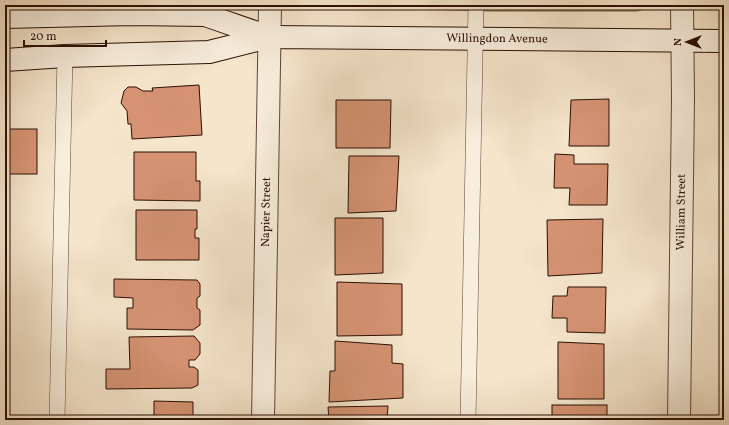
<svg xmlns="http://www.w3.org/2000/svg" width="729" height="425" font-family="Vollkorn,serif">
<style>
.green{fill:#bdc496;stroke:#746a4d}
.building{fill:#d59373;stroke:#2b0f04}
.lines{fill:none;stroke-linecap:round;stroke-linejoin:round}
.service-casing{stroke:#5e4436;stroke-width:16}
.minor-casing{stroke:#5e4436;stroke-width:24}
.secondary-casing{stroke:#2b0f04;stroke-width:24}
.service{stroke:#f8eedd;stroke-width:15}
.minor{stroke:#f8eedd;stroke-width:22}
.secondary{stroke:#f8eedd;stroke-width:22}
.labels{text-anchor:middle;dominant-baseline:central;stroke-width:3.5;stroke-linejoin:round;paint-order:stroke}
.street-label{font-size:12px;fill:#2b0f04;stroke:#f8eedd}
</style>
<rect width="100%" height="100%" fill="#f5e5cb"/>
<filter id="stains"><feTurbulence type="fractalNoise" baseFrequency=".005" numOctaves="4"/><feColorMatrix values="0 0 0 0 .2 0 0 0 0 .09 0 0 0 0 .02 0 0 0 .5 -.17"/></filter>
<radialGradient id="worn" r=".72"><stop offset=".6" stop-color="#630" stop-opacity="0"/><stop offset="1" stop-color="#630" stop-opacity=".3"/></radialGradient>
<!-- green -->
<path class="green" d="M306,5h347l-4,3 -12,3h-144l-179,-5z"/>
<!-- building -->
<g class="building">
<path d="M199,85l3,50 -70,4 -1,-15h-3l-1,-13 -6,-8 3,-12 4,-4h8l7,4h10l-1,-3z"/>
<path d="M609,99v47h-40l2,-46z"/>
<path d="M336,100h55l-1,48h-54z"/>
<rect x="5" y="129" width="32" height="45"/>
<path d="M134,152h62v29h4v20l-66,-1z"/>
<path d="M555,154l19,1v9h34l-1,41h-38l1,-17h-16z"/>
<path d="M349,156h50l-3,55 -48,2z"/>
<path d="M136,210h61v19h-2v9h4v22h-63z"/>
<path d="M335,218h48v55l-48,2z"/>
<path d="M603,219l-1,54 -54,3 -1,-56z"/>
<path d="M114,279l83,1 3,4v12l-3,2v10l3,2v15l-7,5 -66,-1v-21h6v-10l-19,-1z"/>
<path d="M337,282l65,2v51l-65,1z"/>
<path d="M568,287h38l-1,46 -38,-1v-14h-15l1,-22h14z"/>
<path d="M194,336l6,7v11l-5,6h-6v7h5l4,3v15l-6,3 -86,1v-20h24l-1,-32z"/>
<path d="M335,341l57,4v18l11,1v34l-74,4 1,-31h5z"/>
<path d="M558,342l46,2v55h-46z"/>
<path d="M154,401l39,1v18h-39z"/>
<rect x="552" y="405" width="55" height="15"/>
<path d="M388,406l-1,14h-58l-1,-13z"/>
</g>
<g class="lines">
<defs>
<g id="service">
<path d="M57,420l8,-364"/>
<path d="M468,420l8,-415"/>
</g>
<g id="minor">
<path id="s1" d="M263,420l7,-415"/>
<path id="s2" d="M679,420l4,-322 -1,-93"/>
</g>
<g id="secondary">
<path d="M5,17l127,-3 73,1 64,22"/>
<path id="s3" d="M5,60l60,-4 144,-4 60,-15 455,4"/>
</g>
</defs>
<!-- service casing -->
<use href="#service" class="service-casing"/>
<!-- minor casing -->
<use href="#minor" class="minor-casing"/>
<!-- secondary casing -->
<use href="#secondary" class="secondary-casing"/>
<!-- service -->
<use href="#service" class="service"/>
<!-- minor -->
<use href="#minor" class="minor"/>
<!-- secondary -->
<use href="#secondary" class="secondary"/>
</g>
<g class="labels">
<!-- street labels -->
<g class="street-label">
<text stroke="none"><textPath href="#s3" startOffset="494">Willingdon Avenue</textPath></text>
<text stroke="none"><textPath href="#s1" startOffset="208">Napier Street</textPath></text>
<text stroke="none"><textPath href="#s2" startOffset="208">William Street</textPath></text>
</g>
</g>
<!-- margin -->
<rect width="729" height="425" fill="none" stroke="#f5e5cb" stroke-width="20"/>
<rect x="6" y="6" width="717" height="413" fill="none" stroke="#2b0f04" stroke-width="2"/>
<rect x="10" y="10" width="709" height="405" fill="none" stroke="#2b0f04"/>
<!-- north arrow -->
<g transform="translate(687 42) rotate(270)" stroke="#f8eedd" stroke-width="3" paint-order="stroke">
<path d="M0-3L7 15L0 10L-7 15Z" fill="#2b0f04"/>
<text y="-6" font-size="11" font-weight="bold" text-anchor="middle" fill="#2b0f04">N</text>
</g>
<!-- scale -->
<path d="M24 40v6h82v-6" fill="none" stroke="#2b0f04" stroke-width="2"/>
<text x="30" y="40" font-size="12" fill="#2b0f04" stroke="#f8eedd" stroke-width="3" paint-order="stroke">20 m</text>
<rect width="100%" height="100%" filter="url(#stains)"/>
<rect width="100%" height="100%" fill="url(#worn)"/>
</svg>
